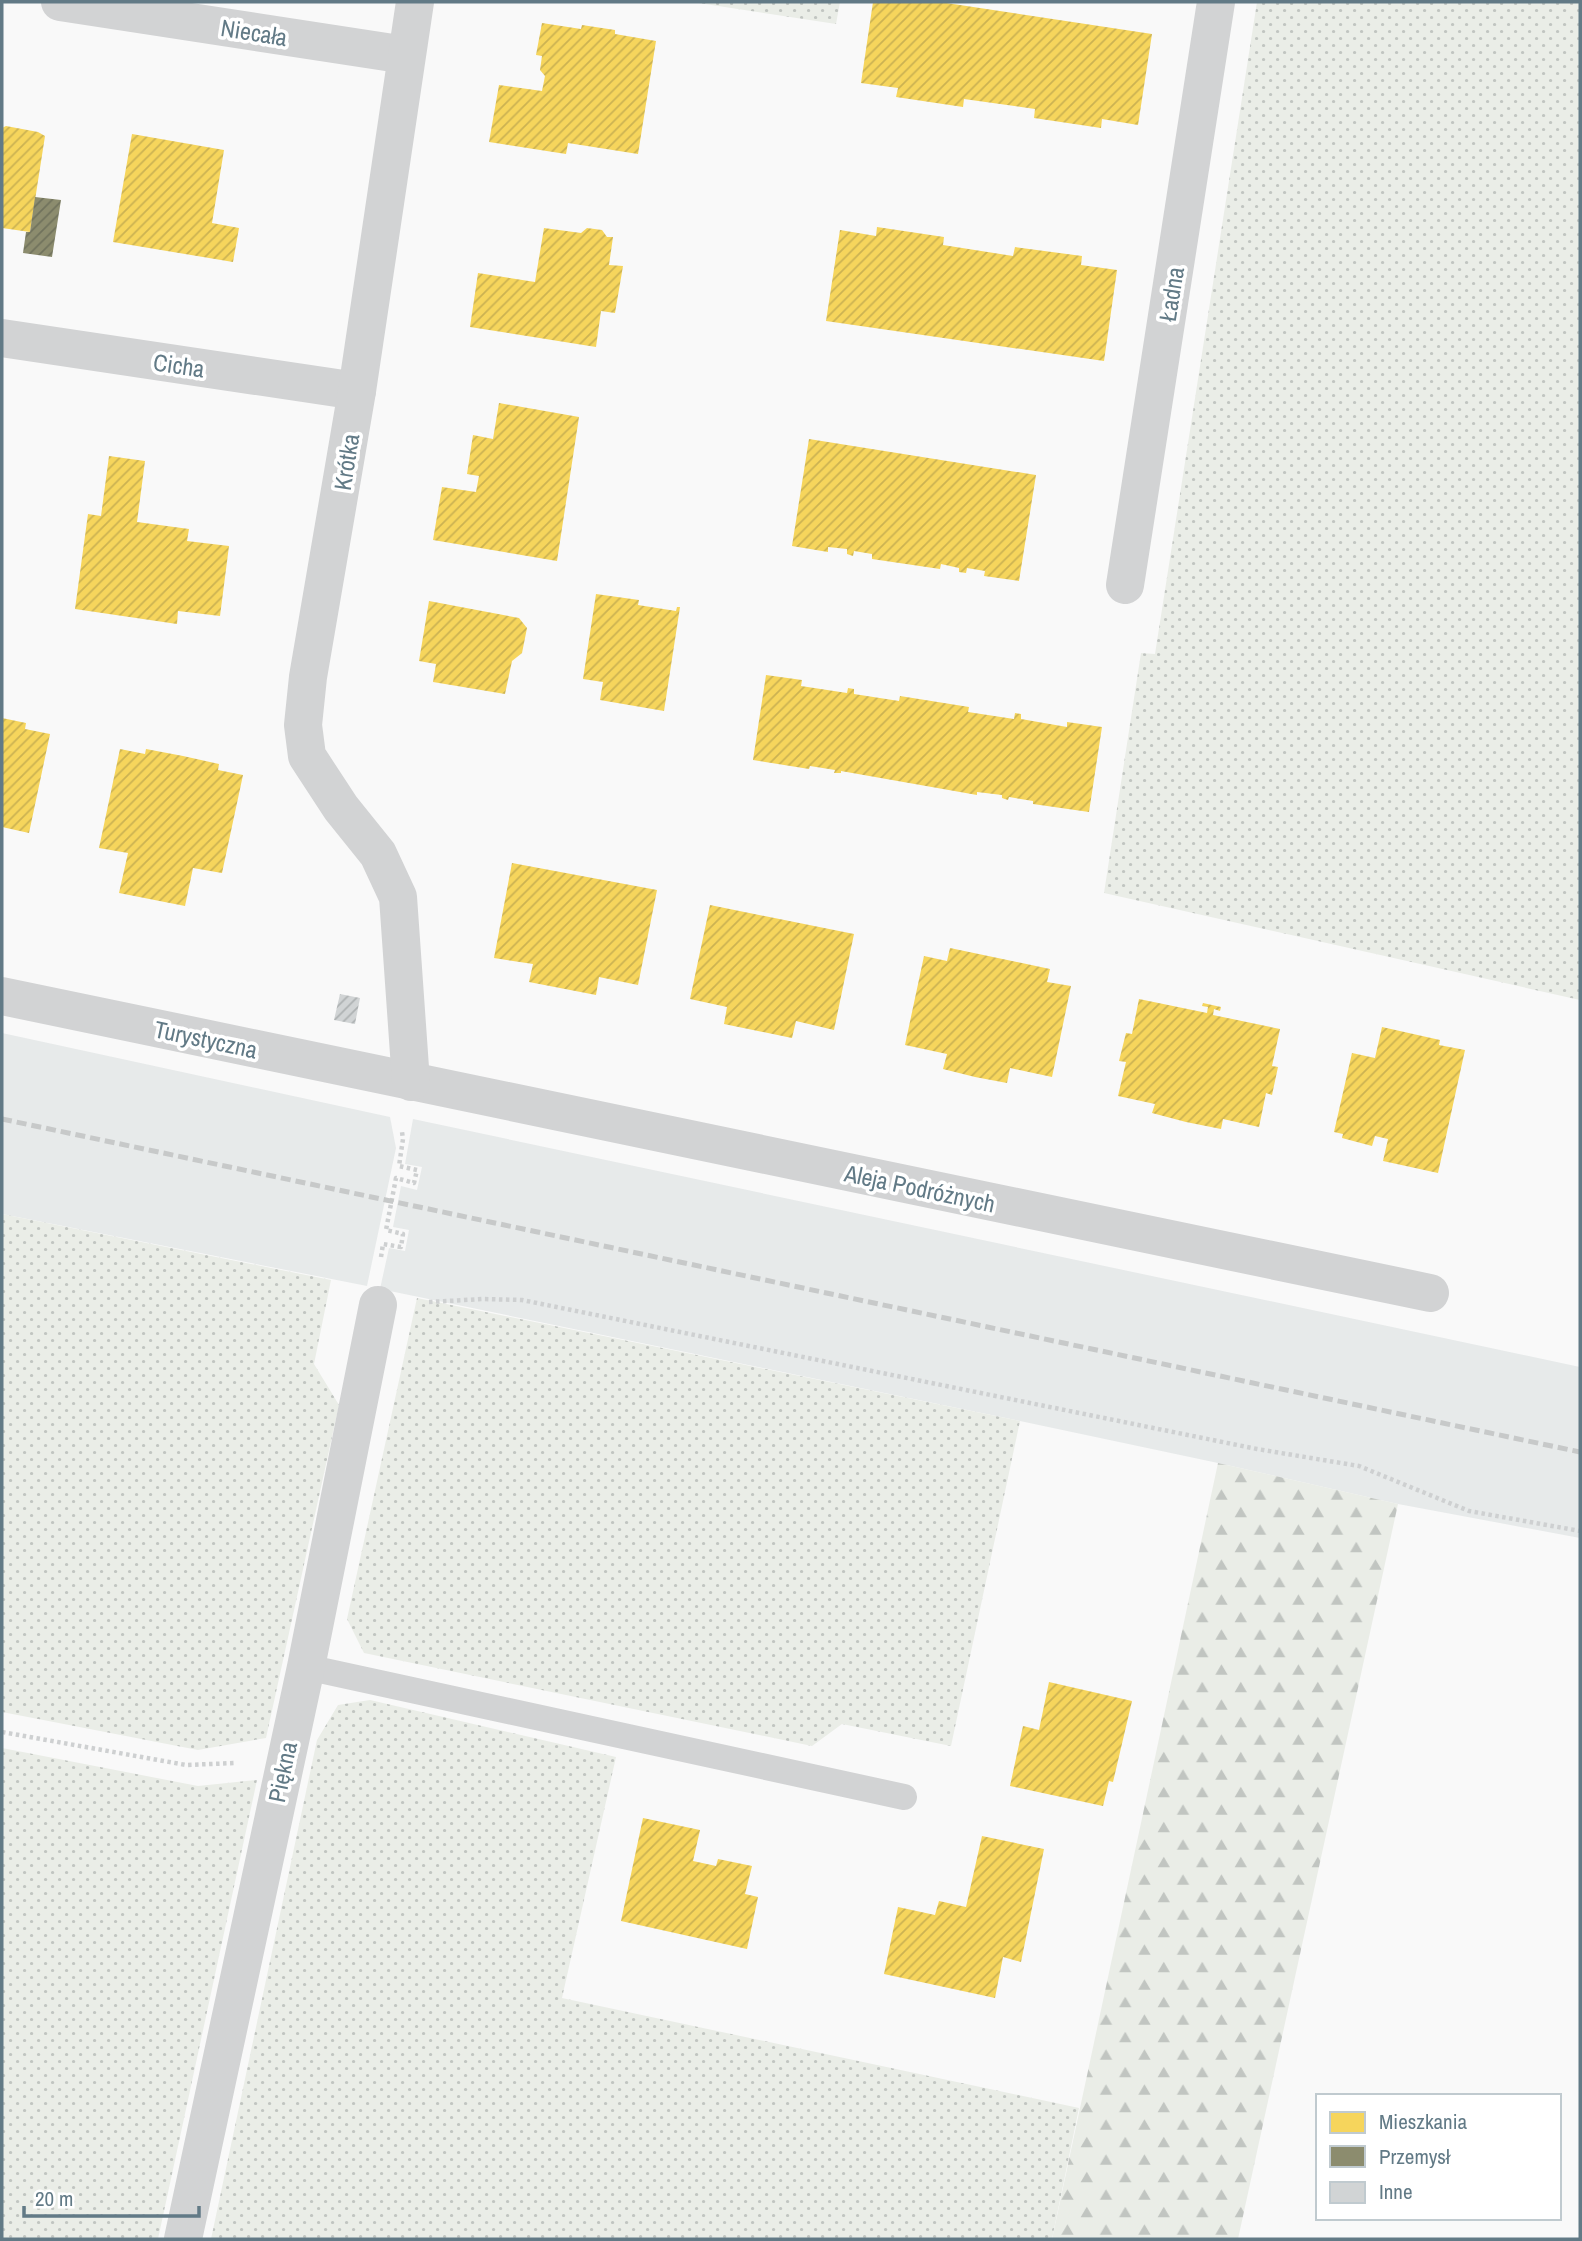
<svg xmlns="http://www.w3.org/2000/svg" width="1582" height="2241" font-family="'Archivo Narrow',sans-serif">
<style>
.built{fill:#e7eaea}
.grass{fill:url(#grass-dots)}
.forest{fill:url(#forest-firs)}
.homes{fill:url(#homes-hatch)}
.industry{fill:url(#industry-hatch)}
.building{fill:url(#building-hatch)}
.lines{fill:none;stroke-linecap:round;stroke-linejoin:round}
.path{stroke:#ced0d1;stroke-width:4.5;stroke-dasharray:3.5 3.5;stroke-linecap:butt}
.service{stroke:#d2d3d4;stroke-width:26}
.minor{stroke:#d2d3d4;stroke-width:38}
.rail{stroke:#c7c9c9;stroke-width:5;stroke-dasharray:10 5;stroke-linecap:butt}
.labels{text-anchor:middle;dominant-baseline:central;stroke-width:7;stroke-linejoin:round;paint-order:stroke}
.street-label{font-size:24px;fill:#627a86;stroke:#fff}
</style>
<defs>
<pattern id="grass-dots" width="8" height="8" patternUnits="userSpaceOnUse" patternTransform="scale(1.75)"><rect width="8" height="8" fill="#eaede7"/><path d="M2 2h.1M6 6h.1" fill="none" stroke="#c1c5c1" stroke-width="1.8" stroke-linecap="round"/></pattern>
<pattern id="forest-firs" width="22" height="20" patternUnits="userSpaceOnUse" patternTransform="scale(1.75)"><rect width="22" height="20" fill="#eaede7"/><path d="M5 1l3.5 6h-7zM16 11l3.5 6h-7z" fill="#c1c5c1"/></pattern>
<pattern id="homes-hatch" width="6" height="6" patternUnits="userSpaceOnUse" patternTransform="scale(1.75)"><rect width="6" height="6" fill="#f6d55c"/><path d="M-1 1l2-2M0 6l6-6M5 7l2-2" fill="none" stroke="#cbb252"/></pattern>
<pattern id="industry-hatch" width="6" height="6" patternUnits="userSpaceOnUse" patternTransform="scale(1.75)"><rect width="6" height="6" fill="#8c8c6e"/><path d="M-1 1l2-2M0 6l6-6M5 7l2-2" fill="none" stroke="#70725c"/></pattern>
<pattern id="building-hatch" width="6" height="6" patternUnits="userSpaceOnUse" patternTransform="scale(1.75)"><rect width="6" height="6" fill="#d1d4d5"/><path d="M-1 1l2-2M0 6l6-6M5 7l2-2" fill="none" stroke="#adb1b2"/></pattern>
</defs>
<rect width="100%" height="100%" fill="#f9f9f9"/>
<!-- built -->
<g class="built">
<path d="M2,1033l388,84 6,31 -29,138 -365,-72z"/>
<path d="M413,1119l1167,248v171l-182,-34 -180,-41 -198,-42 -640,-132 9,-41 16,3 4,-21 -16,-3 8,-41 16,4 5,-23 -17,-3z"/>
</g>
<!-- grass -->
<g class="grass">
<path d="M692,2h148l-4,22z"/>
<path d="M1257,2h323v998l-476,-107 37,-240 14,1z"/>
<path d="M2,1214l329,66 -17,84 25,41 -73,333 -68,12 -196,-38z"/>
<path d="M417,1298l603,123 -69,325 -109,-22 -30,22 -448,-93 -17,-34z"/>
<path d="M370,1700l246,57 -54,241 517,110 -27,131h-841l106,-499 21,-35z"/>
<path d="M2,1748l196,38 59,-6 -99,459h-156z"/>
</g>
<!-- forest -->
<path class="forest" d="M1218,1463l180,41 -160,735h-186z"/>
<!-- homes -->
<g class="homes">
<path d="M873,2h67l212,32 -14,91 -36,-6 -1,9 -67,-10 1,-9 -71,-10 -1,8 -67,-10 2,-9 -37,-5z"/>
<path d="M542,23l39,6 1,-4 33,5v4l41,7 -18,113 -70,-11 -2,11 -77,-12 10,-57 43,6 3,-15 -5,-6 2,-14 -6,-1z"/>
<path d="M6,126l32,6 7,4 -15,96 -28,-4v-100z"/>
<path d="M132,134l92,16 -12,73 27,5 -6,34 -120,-20z"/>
<path d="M877,227l67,10 -1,8 70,11 2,-9 67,9 -1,9 36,5 -13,91 -278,-40 14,-91 36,6z"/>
<path d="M544,228l37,5 6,-5 15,2 5,7h6l-4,28 14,1 -8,47 -14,-2 -5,36 -126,-20 8,-54 57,9z"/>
<path d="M499,403l80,14 -22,144 -124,-21 9,-53 34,5 3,-16 -12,-2 6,-39 20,4z"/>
<path d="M809,439l227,36 -17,106 -35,-5 1,-5 -18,-3 -1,5 -7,-1v-4l-18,-4 -1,5 -68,-10v-5l-18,-3 -1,5 -6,-2v-5l-19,-2v5l-36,-6z"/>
<path d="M109,456l36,5 -8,61 52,7 -2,12 42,5 -9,70 -42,-5 -1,13 -102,-15 13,-95 13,2z"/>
<path d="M596,594l43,6 -1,5 38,6 1,-4h3l-16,104 -64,-11 3,-18 -20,-3z"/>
<path d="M429,601l90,17 8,10 -5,25 -10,8 -7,33 -72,-12 3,-18 -17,-3z"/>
<path d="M766,675l36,5 -1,6 46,7 1,-5 6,1v5l45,7 1,-5 69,11 -1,5 46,7 1,-6 6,1v5l46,8v-5l35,5 -13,85 -56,-8v-3l-24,-4 -1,3 -6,-2v-3l-25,-3v3l-136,-24v2h-7l1,-3 -25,-4 -1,3 -56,-9z"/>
<path d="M2,718l24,5 -1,6 25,5 -21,99 -27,-6z"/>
<path d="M120,749l25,5 1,-5 37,7 36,8 -1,6 25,5 -21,98 -29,-5 -8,38 -66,-13 9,-40 -29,-5z"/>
<path d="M512,863l145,27 -19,95 -39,-8 -3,18 -67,-13 4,-18 -39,-6z"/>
<path d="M710,905l144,29 -20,96 -38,-9 -4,17 -68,-14 3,-17 -37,-8z"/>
<path d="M950,948l100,21 -3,13 24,4 -19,91 -42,-9 -3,15 -32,-6 -32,-8 4,-15 -42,-9 19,-89 23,5z"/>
<path d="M1139,999l68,14 1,-6 -6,-1 1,-3 18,4 -1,4 -6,-2 -1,6 67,14 -8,37 6,1 -6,28 -6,-2 -7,34 -36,-8 -2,10 -35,-7 -34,-9 3,-9 -37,-8 8,-34 -7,-1 7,-28 6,1z"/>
<path d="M1382,1027l58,13 -1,5 26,5 -27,123 -55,-12 5,-22 -13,-3 -3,10 -30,-8 1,-4 -9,-2 18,-79 23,5z"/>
<path d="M1049,1682l83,19 -19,81 -4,-1 -6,25 -93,-20 13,-60 16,4z"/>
<path d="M643,1818l57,12 -7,31 23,5 2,-7 34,7 -7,28 13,3 -11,52 -126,-28z"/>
<path d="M982,1836l62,13 -23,113 -18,-5 -8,41 -111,-24 14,-67 37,8 4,-14 27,6z"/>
</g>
<!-- industry -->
<path class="industry" d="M35,197l26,3 -9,57 -29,-4 3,-21h4z"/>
<!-- building -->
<path class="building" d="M340,994l20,4 -5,26 -21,-4z"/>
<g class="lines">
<!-- path -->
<g class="path">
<path d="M381,1257l2,-13 18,3 2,-13 -17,-4 10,-52 18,5 3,-13 -18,-4 4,-27 -1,-7"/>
<path d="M429,1302l54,-3 39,1 735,149 102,17 110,45 111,20"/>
<path d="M2,1732l184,33 49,-2"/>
</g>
<!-- service -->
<path class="service" d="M306,1667l598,130"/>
<!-- minor -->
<g class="minor">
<path d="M60,2l346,53"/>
<path d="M2,338l355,53"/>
<path d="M1125,585l91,-583"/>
<path d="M2,996l1428,297"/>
<path d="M411,1082l-13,-185 -20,-43 -37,-46 -34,-52 -4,-31 5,-48 49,-286 58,-389"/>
<path d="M183,2239l123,-572 72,-362"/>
</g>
<!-- rail -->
<path class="rail" d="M2,1119l1578,333"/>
</g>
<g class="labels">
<!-- street labels -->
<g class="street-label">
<text transform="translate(254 32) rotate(9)">Niecała</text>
<text transform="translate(1171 294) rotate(-81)">Ładna</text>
<text transform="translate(179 365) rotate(8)">Cicha</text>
<text transform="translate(346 462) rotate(-81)">Krótka</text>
<text transform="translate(206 1039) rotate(12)">Turystyczna</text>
<text transform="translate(920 1188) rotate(12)">Aleja Podróżnych</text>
<text transform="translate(282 1772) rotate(-78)">Piękna</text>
</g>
</g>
<!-- border -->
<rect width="1582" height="2241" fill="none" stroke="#627a86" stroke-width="7"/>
<!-- legend -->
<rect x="1316" y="2094" width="245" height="126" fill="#ffffff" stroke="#c0cacf" stroke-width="2"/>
<rect x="1330" y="2112" width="35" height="21" fill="#f6d55c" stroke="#c0cacf" stroke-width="2"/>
<text x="1379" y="2129" font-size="21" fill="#627a86">Mieszkania</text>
<rect x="1330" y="2146" width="35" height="21" fill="#8c8c6e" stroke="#c0cacf" stroke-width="2"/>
<text x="1379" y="2164" font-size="21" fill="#627a86">Przemysł</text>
<rect x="1330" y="2182" width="35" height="21" fill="#d1d4d5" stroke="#c0cacf" stroke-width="2"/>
<text x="1379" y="2199" font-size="21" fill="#627a86">Inne</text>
<!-- scale -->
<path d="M24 2206v10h175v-10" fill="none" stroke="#627a86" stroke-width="3.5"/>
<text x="35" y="2206" font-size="21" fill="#627a86" stroke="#ffffff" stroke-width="5" paint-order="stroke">20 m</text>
</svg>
